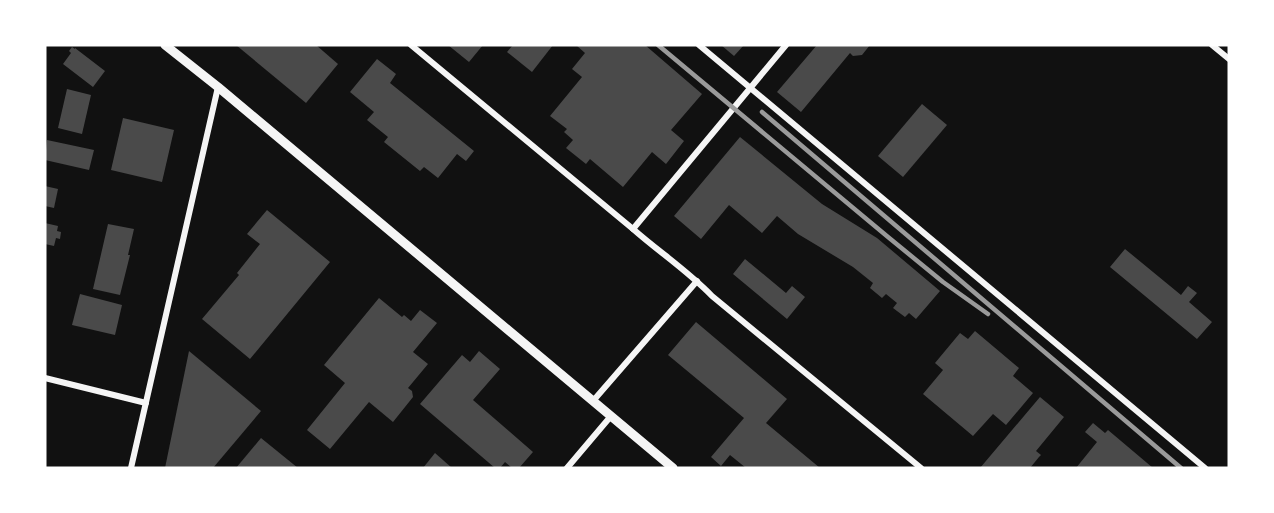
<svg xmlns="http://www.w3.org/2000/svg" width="1274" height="513" font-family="Overpass,sans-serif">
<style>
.building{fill:#4a4a4a}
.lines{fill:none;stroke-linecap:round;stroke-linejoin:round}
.minor{stroke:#f5f5f5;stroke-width:6}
.tertiary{stroke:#f5f5f5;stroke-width:9}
.rail{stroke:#9a9a9a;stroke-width:4.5}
</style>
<rect width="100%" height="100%" fill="#111"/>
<!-- building -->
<g class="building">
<path d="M236,45h80l22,19 -32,39z"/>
<path d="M448,45h35l-14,17z"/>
<path d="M513,45h40l-21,27 -25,-20z"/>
<path d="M576,45h69l57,49 -31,36 13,11 -18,23 -14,-12 -29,35 -33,-28 -4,5 -20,-16 7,-8 -9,-8 3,-3 -17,-13 32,-39 -10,-8 13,-16z"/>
<path d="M721,45h23l-10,11z"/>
<path d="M817,45h53l-8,10 -9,1 -3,-3 -49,59 -24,-20z"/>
<path d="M72,47l3,2v-1l30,23 -12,16 -30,-23 8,-11 -2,-2z"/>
<path d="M377,59l19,15 -6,9 84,68 -8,10 -9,-7 -19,24 -14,-11 -4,4 -36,-29 4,-5 -21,-17 7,-8 -24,-20z"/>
<path d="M67,89l24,6 -9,39 -24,-6z"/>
<path d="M922,104l25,21 -44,52 -25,-21z"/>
<path d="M123,118l51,12 -12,52 -51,-12z"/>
<path d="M740,137l82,67 55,34 63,53 -24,28 -7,-6 -4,4 -12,-9 4,-5 -11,-9 -4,4 -12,-10 3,-5 -20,-16 -55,-33 -21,-18 -15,17 -33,-28 -28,34 -27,-23z"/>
<path d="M47,140l47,10 -5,20 -44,-10z"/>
<path d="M45,186l13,3 -4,19 -9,-2z"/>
<path d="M267,210l63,52 -80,97 -48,-40 37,-44 -2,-2 23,-29 -13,-10z"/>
<path d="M45,223l13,3 -1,5 4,1 -1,7 -4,-1 -2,8 -9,-2z"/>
<path d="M108,224l26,5 -6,26h2l-10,40 -27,-6z"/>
<path d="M1125,249l56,46 7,-9 9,7 -8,9 23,20 -15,17 -87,-72z"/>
<path d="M745,259l41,34 6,-7 13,11 -18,22 -54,-45z"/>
<path d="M80,294l42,11 -7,30 -43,-10z"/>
<path d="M379,298l23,19 2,-2 7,6 9,-11 17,13 -24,29 15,12 -20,24 4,3 1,6 -20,25 -24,-20 -39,47 -23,-19 38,-47 -21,-18z"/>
<path d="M696,322l91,77 -21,24 54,45h-74l-16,-13 -9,11 -10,-9 33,-39 -76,-63z"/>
<path d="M975,331l44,37 -6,8 20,17 -27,32 -13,-11 -20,22 -50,-42 20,-24 -8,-7 25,-30 8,6z"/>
<path d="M189,351l72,60 -48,57h-48z"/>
<path d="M479,351l21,18 -27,31 60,52 -14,16h-7l-7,-6 -5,6h-5l-75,-64 42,-49 8,7z"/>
<path d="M1040,397l24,20 -28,34 5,4 -2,2 -9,11h-50z"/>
<path d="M1093,423l12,10 3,-3 45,38h-77l21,-26 -12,-10z"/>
<path d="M261,438l37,30h-62z"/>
<path d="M435,453l17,15h-29z"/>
</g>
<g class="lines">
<!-- minor -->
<g class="minor">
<path d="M411,45l222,184c26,23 55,42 79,67l209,172"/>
<path d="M699,45l506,423"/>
<path d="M1212,45l17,14"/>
<path d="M633,229l153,-184"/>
<path d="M45,378l101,25"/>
<path d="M593,401l104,-120"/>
<path d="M131,468l87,-381"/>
<path d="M567,468l44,-52"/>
</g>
<!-- tertiary -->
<path class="tertiary" d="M165,45l53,42 455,381"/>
<!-- rail -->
<g class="rail">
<path d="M658,45l230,192 55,45 45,32"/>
<path d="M762,112l419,356"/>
</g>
</g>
<!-- border -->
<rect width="1274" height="513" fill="none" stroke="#ffffff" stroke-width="93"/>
</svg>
